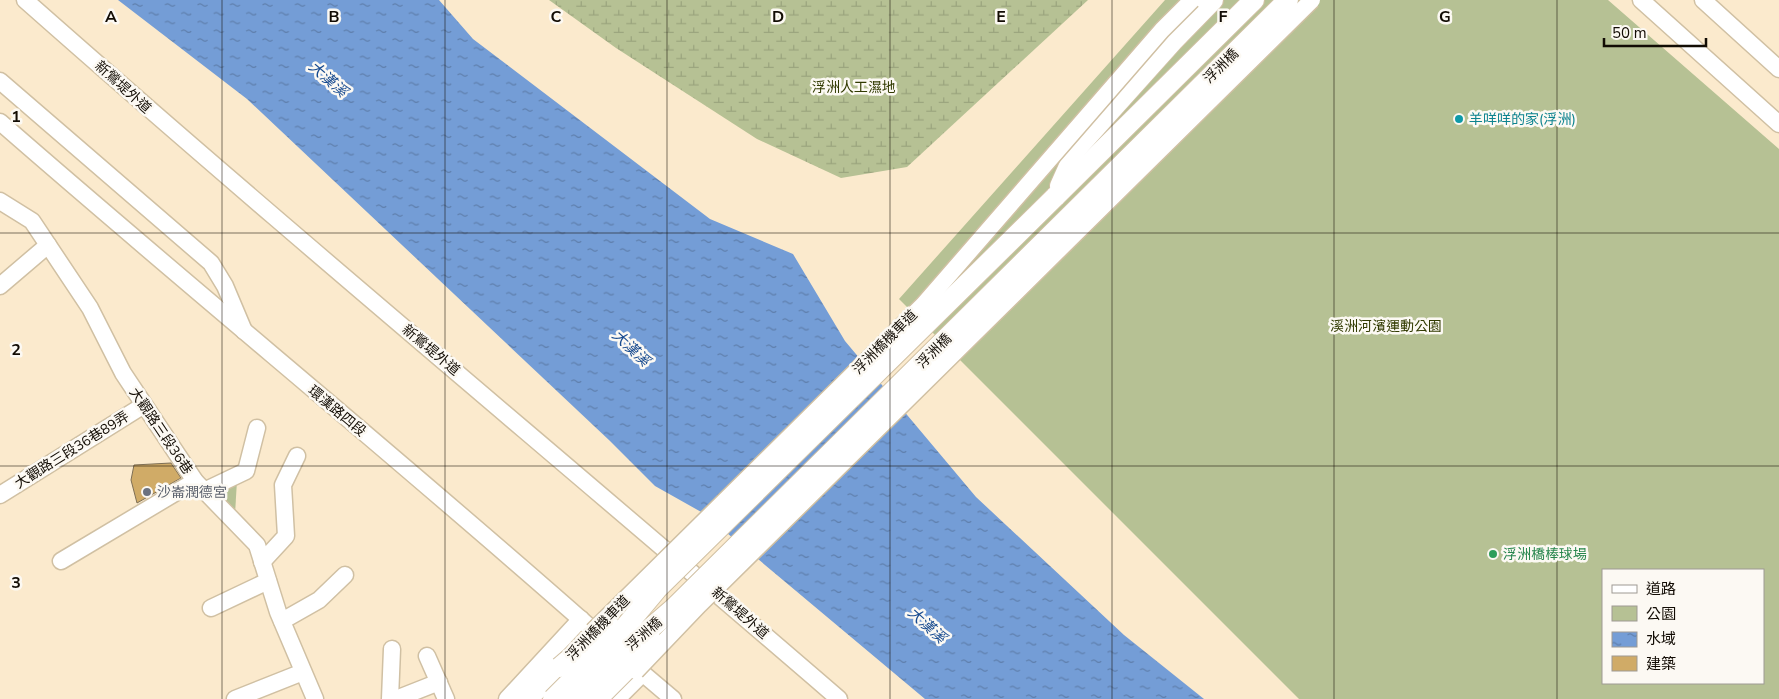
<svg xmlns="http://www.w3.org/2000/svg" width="1779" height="699" font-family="'Nunito Sans','Noto Sans TC',sans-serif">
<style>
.wetland{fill:url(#wetland-marsh)}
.park{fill:#b6c194;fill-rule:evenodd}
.water{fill:url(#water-ripples)}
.building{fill:#d0ab67;stroke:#7e6f55}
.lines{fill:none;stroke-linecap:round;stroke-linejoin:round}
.minor-casing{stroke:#d0c0a3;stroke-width:19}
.major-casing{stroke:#d0c0a3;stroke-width:22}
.minor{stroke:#fff;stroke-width:16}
.major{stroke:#fff;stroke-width:20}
.minor-bridge-casing{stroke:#d0c0a3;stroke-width:19;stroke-linecap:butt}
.major-bridge-casing{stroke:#d0c0a3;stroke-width:22;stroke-linecap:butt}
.minor-bridge{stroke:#fff;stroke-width:16}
.major-bridge{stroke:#fff;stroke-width:20}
.grid{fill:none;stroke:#120c04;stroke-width:1;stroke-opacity:0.55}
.culture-dot{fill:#0f9aa8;stroke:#fcf9f3;stroke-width:2}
.worship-dot{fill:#6b7280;stroke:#fcf9f3;stroke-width:2}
.leisure-dot{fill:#2e9e5b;stroke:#fcf9f3;stroke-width:2}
.labels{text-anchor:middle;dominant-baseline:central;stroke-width:5;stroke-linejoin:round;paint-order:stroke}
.street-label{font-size:14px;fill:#120c04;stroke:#fcf9f3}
.park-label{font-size:14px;fill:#313a01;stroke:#fcf9f3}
.culture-label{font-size:14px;fill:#0d838f;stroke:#fcf9f3;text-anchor:start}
.worship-label{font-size:14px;fill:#5b616d;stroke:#fcf9f3;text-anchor:start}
.leisure-label{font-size:14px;fill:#27864d;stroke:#fcf9f3;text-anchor:start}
.water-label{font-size:15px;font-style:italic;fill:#184b90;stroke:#fcf9f3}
.grid-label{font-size:16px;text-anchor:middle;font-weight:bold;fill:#120c04;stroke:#fcf9f3;stroke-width:5;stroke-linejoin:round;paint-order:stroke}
</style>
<defs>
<pattern id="wetland-marsh" width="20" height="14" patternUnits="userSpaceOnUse" patternTransform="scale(1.25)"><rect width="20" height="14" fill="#b6c194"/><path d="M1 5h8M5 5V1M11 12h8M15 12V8" fill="none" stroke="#9ba57e"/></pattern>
<pattern id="water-ripples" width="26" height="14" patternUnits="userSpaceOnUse" patternTransform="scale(1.25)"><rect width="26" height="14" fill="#749dd6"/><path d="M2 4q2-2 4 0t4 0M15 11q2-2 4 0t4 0" fill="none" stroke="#5e7eab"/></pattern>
</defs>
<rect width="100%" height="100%" fill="#fbeacd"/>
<!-- wetland -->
<path class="wetland" d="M549,0h539l-181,167 -66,11 -84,-39 -141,-91z"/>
<!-- park -->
<g class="park">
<path d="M1165,0h443l171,149v550h-480l-400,-400zM1603,570h160v113h-160z"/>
<path d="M237,481l-2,33 -23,-22z"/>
</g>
<!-- water -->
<path class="water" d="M118,0h321l34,39 237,180 83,35 52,87 131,156 148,138 80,64h-279l-222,-186 -48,-27 -45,-45 -363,-342z"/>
<!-- building -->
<path class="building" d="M171,463l10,15 -44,25 -6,-23 3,-15z"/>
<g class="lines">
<defs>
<g id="minor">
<path d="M25,0c268,237 543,465 814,699"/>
<path d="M1641,0l138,124"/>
<path d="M1703,0l76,69"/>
<path d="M0,81l211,182 14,23 19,45"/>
<path d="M0,122c199,174 405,341 603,517"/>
<path d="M0,201l32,20 58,87 33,65 72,108 62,64 21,67 37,87"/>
<path d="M0,286l48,-41"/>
<path d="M204,491l42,-20 11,-43"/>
<path d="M0,495l144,-90"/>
<path d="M61,561l134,-80"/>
<path d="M262,562l24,-26 -3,-51 14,-29"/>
<path d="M211,608l57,-27"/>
<path d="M282,621l37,-21 26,-25"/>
<path d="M427,656l19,43"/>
<path d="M627,660l46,39"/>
<path d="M235,699l68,-27"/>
<path d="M390,699l2,-50"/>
<path d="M396,699l43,-17"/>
<path d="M507,699l74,-80"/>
<path d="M617,699l26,-26"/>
</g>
<g id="major">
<path d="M1060,186l17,-38 96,-107 40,-41"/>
<path d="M1055,197l199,-197"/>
<path d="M527,699l33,-32"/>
</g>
</defs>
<!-- minor casing -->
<use href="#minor" class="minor-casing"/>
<!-- major casing -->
<use href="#major" class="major-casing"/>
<!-- minor -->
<use href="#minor" class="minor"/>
<!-- major -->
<use href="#major" class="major"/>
<defs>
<g id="minor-bridge">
<path d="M593,631l330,-326 239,-275 30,-30"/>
<path d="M636,671l63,-66 613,-605"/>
</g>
<g id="major-bridge">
<path d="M560,667l49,-42"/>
<path d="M553,699l73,-73 31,-37 398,-392"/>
<path d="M576,699l46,-46 52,-45 614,-608"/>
<path d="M597,699l36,-36 18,-23"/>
</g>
</defs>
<!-- minor-bridge casing -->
<use href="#minor-bridge" class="minor-bridge-casing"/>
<!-- major-bridge casing -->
<use href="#major-bridge" class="major-bridge-casing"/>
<!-- minor-bridge -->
<use href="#minor-bridge" class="minor-bridge"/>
<!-- major-bridge -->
<use href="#major-bridge" class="major-bridge"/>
</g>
<!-- grid -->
<path class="grid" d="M222,0v699M445,0v699M667,0v699M890,0v699M1112,0v699M1334,0v699M1557,0v699M0,233h1779M0,466h1779"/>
<!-- markers -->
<circle class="culture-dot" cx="1459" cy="119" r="5"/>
<circle class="worship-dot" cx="147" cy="492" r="5"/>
<circle class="leisure-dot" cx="1493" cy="554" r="5"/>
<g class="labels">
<!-- street labels -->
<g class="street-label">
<text transform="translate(1221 66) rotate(-45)">浮洲橋</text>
<text transform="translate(123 87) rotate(42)">新鶯堤外道</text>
<text transform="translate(885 342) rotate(-45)">浮洲橋機車道</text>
<text transform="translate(431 350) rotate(40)">新鶯堤外道</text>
<text transform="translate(934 351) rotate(-45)">浮洲橋</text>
<text transform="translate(337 411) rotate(40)">環漢路四段</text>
<text transform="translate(161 431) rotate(56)">大觀路三段36巷</text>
<text transform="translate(72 450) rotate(-32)">大觀路三段36巷89弄</text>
<text transform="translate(740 613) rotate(41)">新鶯堤外道</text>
<text transform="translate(598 628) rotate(-46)">浮洲橋機車道</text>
<text transform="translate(644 634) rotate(-41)">浮洲橋</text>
</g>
<!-- park labels -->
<g class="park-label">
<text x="854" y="87">浮洲人工濕地</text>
<text x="1386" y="326">溪洲河濱運動公園</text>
</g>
<!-- culture labels -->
<g class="culture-label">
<text x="1469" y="119">羊咩咩的家(浮洲)</text>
</g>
<!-- worship labels -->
<g class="worship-label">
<text x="157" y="492">沙崙潤德宮</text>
</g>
<!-- leisure labels -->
<g class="leisure-label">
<text x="1503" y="554">浮洲橋棒球場</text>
</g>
<!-- water labels -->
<g class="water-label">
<text transform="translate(328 79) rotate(41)">大漢溪</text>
<text transform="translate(631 348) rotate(43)">大漢溪</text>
<text transform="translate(927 625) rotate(42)">大漢溪</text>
</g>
</g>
<g class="grid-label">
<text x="111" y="22">A</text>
<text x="334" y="22">B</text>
<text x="556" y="22">C</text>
<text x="778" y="22">D</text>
<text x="1001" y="22">E</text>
<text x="1223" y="22">F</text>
<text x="1445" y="22">G</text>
<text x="16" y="122">1</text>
<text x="16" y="355">2</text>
<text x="16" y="588">3</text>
</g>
<!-- legend -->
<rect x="1602" y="569" width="162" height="115" fill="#fcf9f3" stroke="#9e9a93"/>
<rect x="1612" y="585" width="25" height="8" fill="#ffffff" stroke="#9e9a93"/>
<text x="1646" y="594" font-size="15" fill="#120c04">道路</text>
<rect x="1612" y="606" width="25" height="15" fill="#b6c194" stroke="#9e9a93"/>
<text x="1646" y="619" font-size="15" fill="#120c04">公園</text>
<rect x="1612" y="632" width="25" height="15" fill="url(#water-ripples)" stroke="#9e9a93"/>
<text x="1646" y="644" font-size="15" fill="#120c04">水域</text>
<rect x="1612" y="656" width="25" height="15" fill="#d0ab67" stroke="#9e9a93"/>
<text x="1646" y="669" font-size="15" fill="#120c04">建築</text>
<!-- scale -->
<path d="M1604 38v8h102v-8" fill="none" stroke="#120c04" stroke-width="2.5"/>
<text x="1612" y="38" font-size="15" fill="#120c04" stroke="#fcf9f3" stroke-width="4" paint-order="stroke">50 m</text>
</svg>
